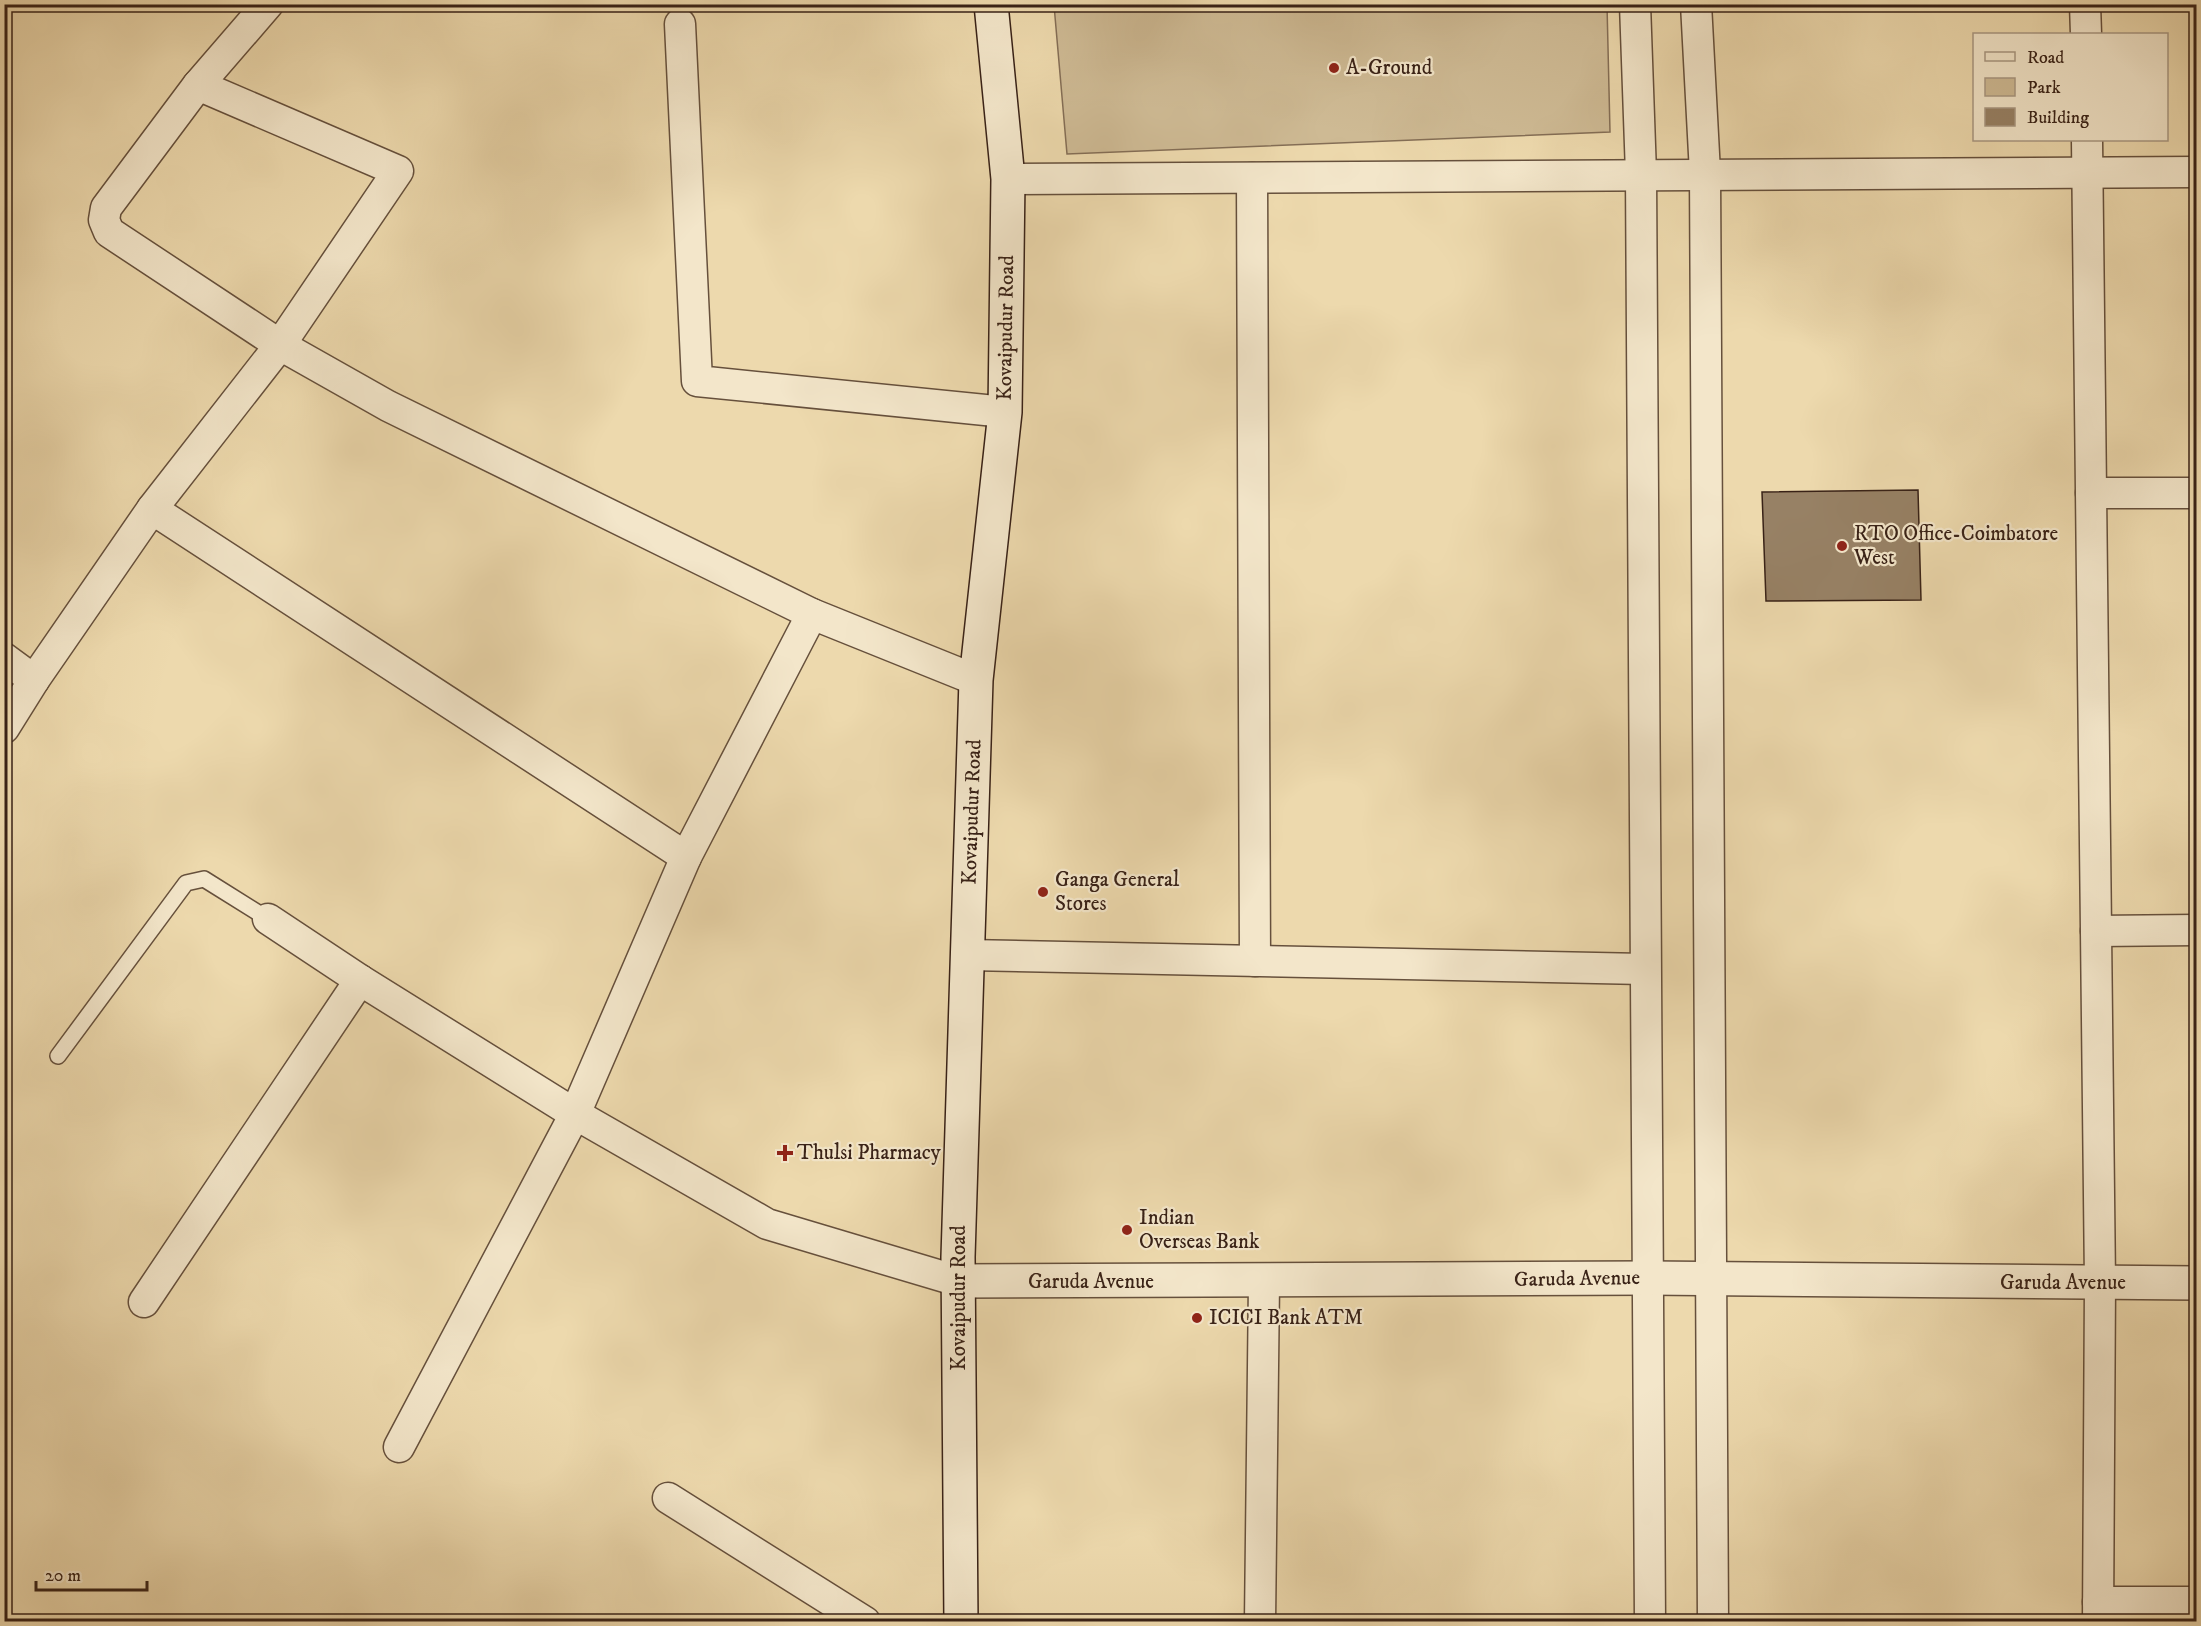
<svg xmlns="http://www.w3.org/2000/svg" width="2201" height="1626" font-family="'IM FELL DW Pica',serif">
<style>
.green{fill:#ceba94;stroke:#846e56;stroke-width:1.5}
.building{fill:#978165;stroke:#392217;stroke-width:1.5}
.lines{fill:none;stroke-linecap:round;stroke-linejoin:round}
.service-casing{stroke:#66503c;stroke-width:18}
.minor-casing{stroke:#66503c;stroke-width:33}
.tertiary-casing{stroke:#66503c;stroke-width:36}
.secondary-casing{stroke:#392217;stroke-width:36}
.service{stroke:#f3e6ca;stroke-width:15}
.minor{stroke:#f3e6ca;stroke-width:30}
.tertiary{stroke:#f3e6ca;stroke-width:33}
.secondary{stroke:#f3e6ca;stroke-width:33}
.poi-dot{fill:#8f2418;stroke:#f3e6ca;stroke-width:2}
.labels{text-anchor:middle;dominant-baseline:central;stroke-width:4.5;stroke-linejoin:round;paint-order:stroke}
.poi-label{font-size:21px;fill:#392217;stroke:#f3e6ca;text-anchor:start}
.street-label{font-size:21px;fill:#392217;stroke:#f3e6ca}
</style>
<rect width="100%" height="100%" fill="#edd9ad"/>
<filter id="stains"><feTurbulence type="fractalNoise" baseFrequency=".00333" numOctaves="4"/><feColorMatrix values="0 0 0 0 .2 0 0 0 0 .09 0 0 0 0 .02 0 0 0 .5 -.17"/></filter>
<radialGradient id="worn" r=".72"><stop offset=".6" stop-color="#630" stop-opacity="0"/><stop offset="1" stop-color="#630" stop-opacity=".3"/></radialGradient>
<!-- green -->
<path class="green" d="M1054,5h553l3,127 -543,22z"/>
<!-- building -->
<path class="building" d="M1918,490l3,110 -155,1 -4,-109z"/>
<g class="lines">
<defs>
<path id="service" d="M58,1056l128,-173 18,-4 64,40"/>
<g id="minor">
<path d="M268,4l-70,81 -92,123 -2,12 5,12 171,113 108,61 424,208"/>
<path d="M1635,4l6,170 9,1448"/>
<path d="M1696,4l9,169 8,1449"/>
<path d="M2085,4l1,30"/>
<path d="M680,24l17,357 308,31"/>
<path d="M2087,140l13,1143 -2,339"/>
<path d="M1252,178l3,783"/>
<path d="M1008,179l1188,-7"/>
<path d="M2091,493h105"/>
<path d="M152,509l128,-164 118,-174 -200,-86"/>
<path d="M4,658l30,22 118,-171 534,348 126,-243 164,66"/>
<path d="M4,728l30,-48"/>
<path d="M268,919l92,61 215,134 192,110 191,57"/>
<path d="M2096,931l100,-1"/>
<path d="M967,955l677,14"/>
<path d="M144,1302l216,-322"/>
<path d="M399,1447l176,-333 111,-257"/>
<path d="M668,1498l197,124"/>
<path d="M2098,1602h98"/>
<path d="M1260,1622l4,-340"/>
</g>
<path id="tertiary" d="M958,1281l691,-3 547,5"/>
<path id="secondary" d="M961,1622l-3,-365 18,-577 29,-268 3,-233 -17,-175"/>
</defs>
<!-- service casing -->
<use href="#service" class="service-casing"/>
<!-- minor casing -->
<use href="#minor" class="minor-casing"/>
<!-- tertiary casing -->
<use href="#tertiary" class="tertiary-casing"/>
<!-- secondary casing -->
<use href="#secondary" class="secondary-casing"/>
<!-- service -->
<use href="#service" class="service"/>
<!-- minor -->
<use href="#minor" class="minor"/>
<!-- tertiary -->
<use href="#tertiary" class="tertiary"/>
<!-- secondary -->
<use href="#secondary" class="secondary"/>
</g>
<!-- markers -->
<g class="poi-dot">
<circle cx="1334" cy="68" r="6"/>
<circle cx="1842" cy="546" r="6"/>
<circle cx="1043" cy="892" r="6"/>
<path d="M782 1144h6v6h6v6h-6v6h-6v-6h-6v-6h6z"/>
<circle cx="1127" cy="1230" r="6"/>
<circle cx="1197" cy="1318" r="6"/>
</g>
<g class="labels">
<!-- poi labels -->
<g class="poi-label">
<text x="1346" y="68">A-Ground</text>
<text x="1854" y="534">RTO Office-Coimbatore<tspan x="1854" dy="24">West</tspan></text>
<text x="1055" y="880">Ganga General<tspan x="1055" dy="24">Stores</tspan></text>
<text x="797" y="1153">Thulsi Pharmacy</text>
<text x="1139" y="1218">Indian<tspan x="1139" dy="24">Overseas Bank</tspan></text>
<text x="1209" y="1318">ICICI Bank ATM</text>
</g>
<!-- street labels -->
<g class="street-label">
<text transform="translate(1006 328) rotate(-89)">Kovaipudur Road</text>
<text transform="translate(972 812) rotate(-88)">Kovaipudur Road</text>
<text transform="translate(1577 1279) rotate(-1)">Garuda Avenue</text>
<text x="1091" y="1282">Garuda Avenue</text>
<text x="2063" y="1283">Garuda Avenue</text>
<text transform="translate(959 1298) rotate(-90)">Kovaipudur Road</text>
</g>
</g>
<!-- margin -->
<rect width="2201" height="1626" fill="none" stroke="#edd9ad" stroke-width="24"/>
<rect x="6" y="6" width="2189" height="1614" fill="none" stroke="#392217" stroke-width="3"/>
<rect x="12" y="12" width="2177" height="1602" fill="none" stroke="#392217" stroke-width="1.5"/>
<!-- legend -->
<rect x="1973" y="33" width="195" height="108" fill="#f3e6ca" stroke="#a99882" stroke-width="1.5"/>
<rect x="1985" y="52" width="30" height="9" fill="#f3e6ca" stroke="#a99882" stroke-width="1.5"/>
<text x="2027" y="63" font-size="18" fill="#392217">Road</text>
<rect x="1985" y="78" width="30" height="18" fill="#ceba94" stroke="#a99882" stroke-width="1.5"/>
<text x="2027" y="93" font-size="18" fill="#392217">Park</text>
<rect x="1985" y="108" width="30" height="18" fill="#978165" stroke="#a99882" stroke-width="1.5"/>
<text x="2027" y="123" font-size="18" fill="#392217">Building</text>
<!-- scale -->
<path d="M36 1581v9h111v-9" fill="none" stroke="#392217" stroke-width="3"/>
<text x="45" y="1581" font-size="18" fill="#392217" stroke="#f3e6ca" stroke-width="4.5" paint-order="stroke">20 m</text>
<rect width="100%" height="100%" filter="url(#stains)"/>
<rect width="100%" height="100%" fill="url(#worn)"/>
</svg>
